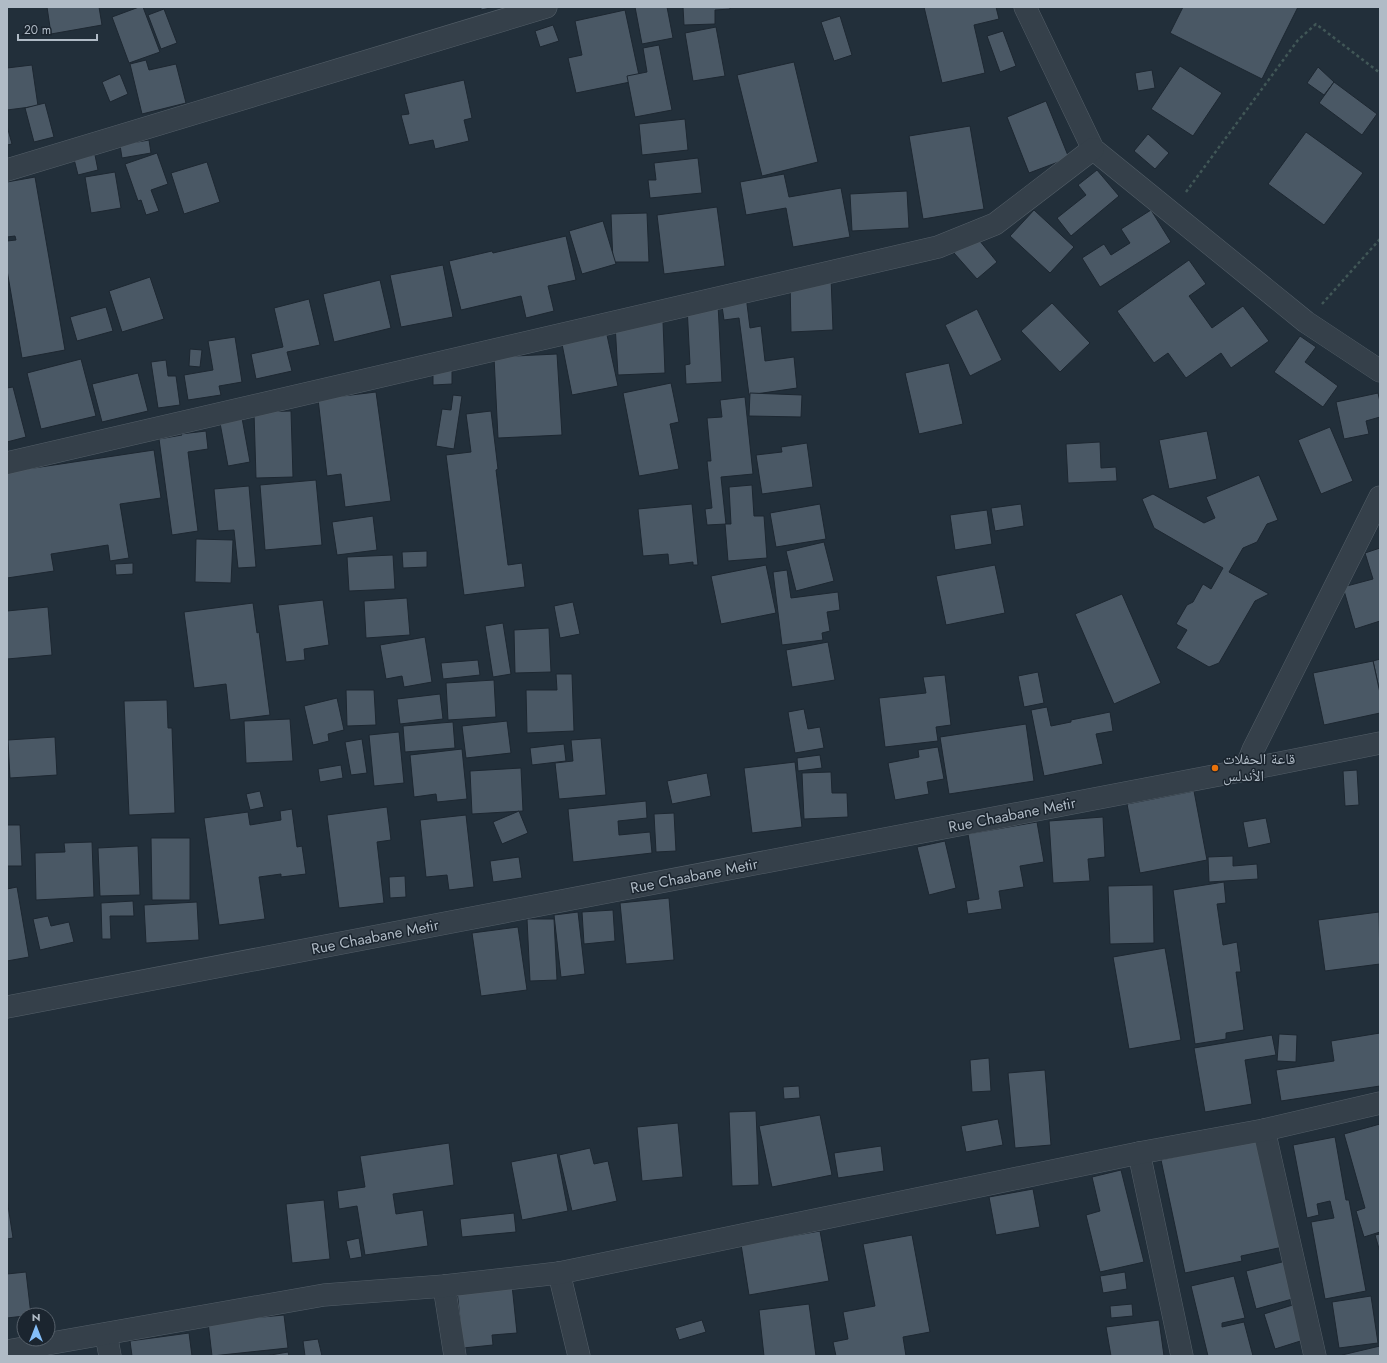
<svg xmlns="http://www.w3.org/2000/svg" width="1387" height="1363" font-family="Jost,'Noto Naskh Arabic',sans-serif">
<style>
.building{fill:#4a5865;stroke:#1d2731}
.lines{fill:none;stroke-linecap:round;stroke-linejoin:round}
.minor-casing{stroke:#535e68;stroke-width:23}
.path{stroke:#415757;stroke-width:2.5;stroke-dasharray:3 3;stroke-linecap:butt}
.minor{stroke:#35404a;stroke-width:22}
.food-dot{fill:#e8710a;stroke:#1b252f;stroke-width:1.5}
.labels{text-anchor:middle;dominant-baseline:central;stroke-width:3;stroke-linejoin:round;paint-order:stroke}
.poi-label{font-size:15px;fill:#b0bbc6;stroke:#1b252f;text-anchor:start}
.street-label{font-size:15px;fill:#b0bbc6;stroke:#1b252f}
</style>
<rect width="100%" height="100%" fill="#222f3a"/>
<!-- building -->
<g class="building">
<path d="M47,7h52l3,18 -51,9z"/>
<path d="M139,7h4l17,45 -31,11 -17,-46z"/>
<path d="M481,7h14l-14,3z"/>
<path d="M635,7h32l6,31 -31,6z"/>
<path d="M683,7h47v2l-15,1v14l-31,1z"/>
<path d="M924,7h72l3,12 -25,6 11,48 -43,10z"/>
<path d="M1183,7h115l-36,72 -92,-46z"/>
<path d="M164,9l13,34 -16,6 -13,-34z"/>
<path d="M625,10l15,70 -64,13 -8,-35 14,-3 -7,-34z"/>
<path d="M840,16l12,39 -18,6 -13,-39z"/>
<path d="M553,25l6,16 -19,6 -5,-16z"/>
<path d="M716,27l9,49 -32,5 -8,-48z"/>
<path d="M1003,31l13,35 -16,6 -13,-36z"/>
<path d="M659,45l13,65 -37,7 -8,-41 20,-4 -4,-24z"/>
<path d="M146,60l3,10 27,-6 10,39 -44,11 -12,-50z"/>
<path d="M794,62l24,100 -56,14 -25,-101z"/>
<path d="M32,65l6,41 -31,4v-42z"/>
<path d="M1180,66l42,27 -29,43 -42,-27z"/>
<path d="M1318,67l16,15 -10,13 -17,-12z"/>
<path d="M1152,70l3,18 -17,3 -3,-18z"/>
<path d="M120,74l8,20 -18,8 -8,-20z"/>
<path d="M464,80l8,38 -8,2 5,21 -34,8 -2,-9 -24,5 -8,-30 8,-1 -5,-20z"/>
<path d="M1334,82l43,32 -15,21 -43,-32z"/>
<path d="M1046,101l23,57 -40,15 -22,-56z"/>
<path d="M45,103l9,34 -20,5 -9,-34z"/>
<path d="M685,119l3,31 -46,5 -3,-31z"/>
<path d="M7,126l5,18 -5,1z"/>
<path d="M970,126l14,83 -61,10 -14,-83z"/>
<path d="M1306,132l57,41 -39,52 -56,-41z"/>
<path d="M1148,134l21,19 -14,16 -21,-18z"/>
<path d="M149,140l2,13 -29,5 -2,-13z"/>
<path d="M157,153l11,31 -17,6 8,21 -13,4 -5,-15 -3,1 -13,-37z"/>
<path d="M95,155l3,15 -20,5 -4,-16z"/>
<path d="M698,158l4,35 -52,5 -2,-18h8l-2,-17z"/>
<path d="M207,162l13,40 -36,12 -13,-41z"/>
<path d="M1097,170l22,26 -48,40 -14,-18 29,-23 -8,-10z"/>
<path d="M115,172l6,36 -30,5 -6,-36z"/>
<path d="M784,174l5,23 52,-9 9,49 -57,10 -7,-39 -40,7 -6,-33z"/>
<path d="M35,177l30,173 -43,8 -15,-88v-29l9,-1 -1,-4 -8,1v-55z"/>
<path d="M907,191l2,37 -57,3 -2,-37z"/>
<path d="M717,207l8,59 -61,8 -7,-59z"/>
<path d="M1034,210l40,37 -24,26 -40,-37z"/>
<path d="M1151,210l20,32 -71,45 -18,-29 22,-14 7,11 19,-12 -9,-14z"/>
<path d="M647,213l2,49h-36l-2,-48z"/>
<path d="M603,221l13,43 -34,10 -13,-43z"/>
<path d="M975,235l22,27 -20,17 -23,-26z"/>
<path d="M566,236l10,44 -28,6 6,25 -28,7 -5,-22 -60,14 -12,-49 43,-10 1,2z"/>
<path d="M1189,260l17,24 -17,12 23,32 31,-22 26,35 -38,27 -10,-15 -35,25 -18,-25 -14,10 -37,-52z"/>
<path d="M443,265l10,52 -52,10 -11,-52z"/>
<path d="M150,277l14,42 -42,13 -13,-41z"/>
<path d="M831,277l2,53 -42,2 -1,-53z"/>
<path d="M380,280l11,48 -57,14 -11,-48z"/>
<path d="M746,296l4,32 11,-2 4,35 29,-4 3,31 -48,7 -10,-77 -15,2 -3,-21z"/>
<path d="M309,299l11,46 -33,7 5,19 -36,8 -5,-25 32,-7 -9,-39z"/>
<path d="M1052,303l38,40 -30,29 -39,-41z"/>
<path d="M718,304l4,78 -36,2 -1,-19 5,-1 -3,-58z"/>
<path d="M106,307l7,24 -36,10 -7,-24z"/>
<path d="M977,309l25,51 -32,16 -25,-51z"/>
<path d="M663,322l2,51 -47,2 -3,-51z"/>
<path d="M607,335l11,51 -46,9 -10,-51z"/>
<path d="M1300,336l16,11 -11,15 33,24 -15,21 -49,-35z"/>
<path d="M235,337l7,45 -23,4 2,9 -33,5 -4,-25 29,-5 -5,-29z"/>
<path d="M190,349l12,1 -2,17 -11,-1z"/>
<path d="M557,354l5,81 -64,3 -4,-81z"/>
<path d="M81,359l15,57 -55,13 -14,-56z"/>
<path d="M166,360l2,16h8l4,29 -22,3 -7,-46z"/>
<path d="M949,363l14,61 -44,10 -14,-61z"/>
<path d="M452,368v16l-19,1v-16z"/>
<path d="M138,373l10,38 -46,11 -10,-38z"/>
<path d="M671,383l8,39 -9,2 9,45 -40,7 -16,-83z"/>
<path d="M13,387l13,50 -19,5v-54z"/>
<path d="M376,392l15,109 -46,6 -4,-33 -14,2 -9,-77z"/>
<path d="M750,393l52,2 -1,22 -52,-1z"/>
<path d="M1378,393l2,9v15l-14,4 3,13 -25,5 -8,-37z"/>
<path d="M453,395l9,1 -8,53 -18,-3 6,-37 9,1z"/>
<path d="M745,397l8,77 -32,3 5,47 -19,1 -2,-16 7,-1 -5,-47h4l-4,-43 15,-1 -2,-17z"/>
<path d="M291,411l2,66 -37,1 -2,-66z"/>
<path d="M491,411l7,58 -2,1 12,95 14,-2 3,24 -61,8 -18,-140 25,-3 -5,-38z"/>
<path d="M242,418l8,44 -22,4 -8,-43z"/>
<path d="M1330,427l23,54 -32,13 -23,-54z"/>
<path d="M206,431l2,18 -20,3 10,79 -26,4 -13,-96 23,-4 -1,-1z"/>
<path d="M1207,431l10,48 -48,10 -10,-49z"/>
<path d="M1100,442l1,26 15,-1 1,14 -49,2 -2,-39z"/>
<path d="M807,443l6,44 -51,7 -6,-39 26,-3 -1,-5z"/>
<path d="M154,450l7,48 -41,6 9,54 -19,3 -2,-16 -57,9 3,17 -47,7v-106z"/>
<path d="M1259,475l19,45 -11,4 -10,18 -14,6 -14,24 40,22 -14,7 -36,62 -10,4 -33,-19 11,-18 -11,-6 11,-19 6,-3 10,-18 8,5 12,-21 -69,-40 -12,-29 11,-5 51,29 11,-5 -9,-21z"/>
<path d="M316,480l6,65 -57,5 -5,-65z"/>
<path d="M752,485l2,31h10l3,42 -39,3 -3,-37h6l-2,-37z"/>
<path d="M249,486l7,81 -18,1 -4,-38 -16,1 -4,-42z"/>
<path d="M692,504l6,61h-5v-3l-24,3 -1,-11 -25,2 -5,-47z"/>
<path d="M820,504l6,35 -50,8 -6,-34z"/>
<path d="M1021,504l3,22 -29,5 -4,-23z"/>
<path d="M987,510l5,34 -37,6 -5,-35z"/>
<path d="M373,516l4,34 -40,5 -5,-33z"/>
<path d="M196,539l37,1 -2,43 -36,-1z"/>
<path d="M824,542l10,39 -38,10 -10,-40z"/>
<path d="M1380,548v73l-25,8 -12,-42 30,-8 -8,-26z"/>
<path d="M427,551v16l-24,1 -1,-16z"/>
<path d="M393,555l2,34 -46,2 -2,-34z"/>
<path d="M133,563v11l-17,1 -1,-11z"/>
<path d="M766,565l10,48 -55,11 -10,-48z"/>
<path d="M995,565l10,48 -59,12 -10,-49z"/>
<path d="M787,570l4,28 47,-6 2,18 -13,2 3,19 -8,2 1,7 -41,5 -9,-73z"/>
<path d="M1122,594l39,89 -47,21 -39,-90z"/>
<path d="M407,598l3,37 -44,3 -2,-37z"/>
<path d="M323,600l6,45 -25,4 1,11 -19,2 -8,-57z"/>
<path d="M573,602l7,32 -20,4 -6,-32z"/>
<path d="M253,603l4,30 2,-1 11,83 -40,5 -4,-36 -32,4 -10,-76z"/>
<path d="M48,607l4,48 -45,4v-48z"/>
<path d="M503,623l8,51 -18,3 -8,-51z"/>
<path d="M549,628l2,44 -36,1 -1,-43z"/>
<path d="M425,637l7,45 -28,5 -2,-11 -16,3 -6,-34z"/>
<path d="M828,642l7,38 -43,7 -6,-37z"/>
<path d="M1380,659v34l-7,-32z"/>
<path d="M478,660l2,15 -37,4 -2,-16z"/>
<path d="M1373,661l7,32v20l-56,12 -11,-52z"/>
<path d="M1038,672l6,31 -20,4 -6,-31z"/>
<path d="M556,674h16l2,57 -47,2 -1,-43h31z"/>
<path d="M945,675l6,50 -15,2 2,14 -53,6 -6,-49 47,-5 -3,-16z"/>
<path d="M494,680l2,37 -48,3 -2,-37z"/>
<path d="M346,690h28l2,35 -29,1z"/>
<path d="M440,694l3,25 -43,5 -3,-25z"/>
<path d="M337,698l7,32 -16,4 1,7 -16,4 -9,-39z"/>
<path d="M167,700l1,28h4l3,85 -46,2 -5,-114z"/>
<path d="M1047,707l4,19 20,-4v-2l39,-8 3,19 -17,3 7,30 -59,12 -13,-66z"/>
<path d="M804,709l4,20 12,-2 4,21 -29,5 -7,-41z"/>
<path d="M290,719l3,42 -47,2 -2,-42z"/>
<path d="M507,721l4,32 -45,5 -4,-32z"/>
<path d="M453,722l2,26 -50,4 -2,-26z"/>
<path d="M1026,724l8,57 -85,13 -9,-57z"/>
<path d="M399,732l5,51 -30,3 -5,-51z"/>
<path d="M55,737l2,38 -47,3 -2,-38z"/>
<path d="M601,738l5,57 -47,4 -4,-36 18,-2 -2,-21z"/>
<path d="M362,739l5,34 -16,2 -6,-33z"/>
<path d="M564,744l2,17 -34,4 -2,-17z"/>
<path d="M938,747l6,32 -17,3 2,12 -34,6 -7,-37 31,-6 -1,-7z"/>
<path d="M462,749l5,50 -30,3 -1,-8 -22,3 -4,-42z"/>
<path d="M820,755l2,13 -24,3 -1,-13z"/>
<path d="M795,762l7,65 -50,6 -8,-65z"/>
<path d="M341,765l2,13 -23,4 -2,-13z"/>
<path d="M521,768l2,43 -51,3 -2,-43z"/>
<path d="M1357,770l2,35 -14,1 -2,-35z"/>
<path d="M831,772l1,21h15l1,24 -44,2 -2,-46z"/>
<path d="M707,773l4,23 -39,8 -5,-23z"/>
<path d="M260,791l4,16 -14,3 -4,-16z"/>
<path d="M1194,791l13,69 -67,13 -13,-69z"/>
<path d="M646,801l1,17 -29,3 1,14 31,-3 2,21 -79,9 -5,-53z"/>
<path d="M387,807l4,33 -14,2 7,61 -45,5 -12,-93z"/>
<path d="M292,809l5,38 5,-1 4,28 -25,3v-3l-22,3 6,42 -46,6 -15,-107 44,-6 2,13 31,-5 -1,-9z"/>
<path d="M519,811l9,22 -26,11 -9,-22z"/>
<path d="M674,813l2,38 -20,1 -2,-38z"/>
<path d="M466,815l8,72 -25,3 -2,-15 -21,2 -6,-57z"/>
<path d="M1103,817l2,40 -17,2 2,22 -37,2 -4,-62z"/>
<path d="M1266,818l5,25 -23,5 -5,-26z"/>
<path d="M1037,822l7,40 -24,4 4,21 -25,4 3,18 -34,5 -2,-13 13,-2 -11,-65z"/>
<path d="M7,825h13l2,41h-15z"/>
<path d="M151,838h39v62h-38z"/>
<path d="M945,841l11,47 -27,7 -12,-48z"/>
<path d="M92,842l2,55 -58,3 -1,-47 30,-1 -1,-9z"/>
<path d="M138,846l2,49 -40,1 -2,-48z"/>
<path d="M1233,856v10l24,-2 1,15 -49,3 -1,-25z"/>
<path d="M519,857l3,21 -29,4 -3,-21z"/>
<path d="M405,876l1,21 -16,1 -1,-21z"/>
<path d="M1224,882l2,21 -9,1 6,41 14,-3 4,30h-5l8,58 -18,3v6l-31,5 -22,-154z"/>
<path d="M1153,885l1,58 -44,1 -2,-58z"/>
<path d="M17,887l12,70 -22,4v-72z"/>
<path d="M669,898l5,62 -48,4 -6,-61z"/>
<path d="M133,901l1,15h-24l1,23h-9l-1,-36z"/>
<path d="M197,902l2,38 -53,3 -2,-38z"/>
<path d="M613,910l2,31 -31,3 -2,-32z"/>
<path d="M578,912l7,62 -24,3 -7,-62z"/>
<path d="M1379,912l1,52 -55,7 -7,-51z"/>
<path d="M48,916l3,10 18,-4 5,20 -34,8 -7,-31z"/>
<path d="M527,919h27l3,61 -27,1z"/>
<path d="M518,927l9,63 -46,6 -9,-63z"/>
<path d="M1165,948l16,92 -52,9 -16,-92z"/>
<path d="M1380,1033v53l-99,15 -5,-31 58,-9 -3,-20z"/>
<path d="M1279,1034l18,1 -1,27 -19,-1z"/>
<path d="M1272,1035l4,20 -31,5 7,44 -47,8 -11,-64z"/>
<path d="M989,1058l2,33 -19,1 -2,-32z"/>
<path d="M1045,1070l6,75 -36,3 -7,-75z"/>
<path d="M799,1086l1,12 -16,1 -1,-12z"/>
<path d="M756,1111l3,74 -27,1 -3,-74z"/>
<path d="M820,1115l12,60 -60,12 -13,-61z"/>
<path d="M998,1119l5,26 -37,7 -5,-26z"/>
<path d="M678,1123l5,54 -41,4 -5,-54z"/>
<path d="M1380,1124v108l-16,5 -8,-26 9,-3 -21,-74z"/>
<path d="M1335,1137l11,63h3l17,91 -41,8 -14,-77 23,-4 -4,-17 -13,3 2,11 -12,3 -14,-73z"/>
<path d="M1261,1139l22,108 -42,9 1,5 -57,12 -24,-113z"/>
<path d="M449,1143l5,42 -61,9 3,20 27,-4 5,36 -63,9 -8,-49 -18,3 -2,-18 28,-4 -5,-31z"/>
<path d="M881,1146l3,25 -46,7 -4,-25z"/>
<path d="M590,1148l4,16 14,-3 9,40 -45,10 -13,-56z"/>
<path d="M557,1153l11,58 -46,9 -11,-58z"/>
<path d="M1121,1170l23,92 -44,10 -14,-57 14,-4 -8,-34z"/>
<path d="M1033,1189l7,38 -44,8 -7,-38z"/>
<path d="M7,1199l6,39 -6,1z"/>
<path d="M324,1200l6,59 -38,4 -6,-59z"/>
<path d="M514,1213l2,19 -54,5 -2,-18z"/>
<path d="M820,1231l9,50 -80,14 -9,-57h40z"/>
<path d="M1380,1234v18l-5,-17z"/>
<path d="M912,1235l18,97 -27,5 3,19h-70l-3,-14 15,-3 -5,-27 32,-6 -12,-62z"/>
<path d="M359,1238l3,19 -12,2 -4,-18z"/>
<path d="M1286,1261l10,37 -40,11 -10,-38z"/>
<path d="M26,1272l5,43h-7v1l-17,2v-44z"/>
<path d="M1125,1272l2,17 -24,4 -3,-17z"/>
<path d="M1234,1276l11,42 -23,5v4l22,-5 9,34h-45l-17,-70z"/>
<path d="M512,1285l5,48 -25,2 1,10 -30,3 -6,-58z"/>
<path d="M1371,1296l7,47 -39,5 -7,-46z"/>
<path d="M1299,1303l11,35 -35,11 -11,-35z"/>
<path d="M809,1304l7,52h-52l-5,-46z"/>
<path d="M1132,1304l1,12 -22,2 -1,-12z"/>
<path d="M284,1315l4,33 -76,8 -4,-34z"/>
<path d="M702,1320l4,12 -27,8 -4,-12z"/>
<path d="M1159,1320l5,36h-53l-5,-29z"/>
<path d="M189,1333l3,23h-60l-2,-15z"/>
<path d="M318,1339l4,17h-17l-2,-15z"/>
<path d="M1380,1346v10h-37l-1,-1z"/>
<path d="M288,1352l1,4h-24z"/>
</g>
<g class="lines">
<defs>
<g id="minor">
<path d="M1025,7l68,142 213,173 74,49"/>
<path d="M7,170l539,-163"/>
<path d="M7,463l931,-216 57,-23 98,-75"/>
<path d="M1245,770l8,-20 127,-253"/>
<path d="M7,1007l1238,-237 135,-27"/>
<path d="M1264,1130l51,226"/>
<path d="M1139,1153l43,203"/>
<path d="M559,1273l20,83"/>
<path d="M444,1286l11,70"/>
<path d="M106,1334l4,22"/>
<path d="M7,1351l317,-56 120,-9 115,-13 580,-120 125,-23 116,-27"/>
</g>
</defs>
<!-- minor casing -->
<use href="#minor" class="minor-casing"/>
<!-- path -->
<g class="path">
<path d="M1186,192l112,-152 18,-16 64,49"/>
<path d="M1322,304l58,-65"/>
</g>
<!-- minor -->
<use href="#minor" class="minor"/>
</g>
<!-- markers -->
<circle class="food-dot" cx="1215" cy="768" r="4"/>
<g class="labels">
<!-- poi labels -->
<g class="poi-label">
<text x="1223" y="759">قاعة الحفلات<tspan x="1223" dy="17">الأندلس</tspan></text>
</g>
<!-- street labels -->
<g class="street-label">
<text transform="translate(1012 815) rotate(-11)">Rue Chaabane Metir</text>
<text transform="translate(694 876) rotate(-11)">Rue Chaabane Metir</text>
<text transform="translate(375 937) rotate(-11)">Rue Chaabane Metir</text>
</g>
</g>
<!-- border -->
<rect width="1387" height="1363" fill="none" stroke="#b0bbc6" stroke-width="16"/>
<!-- north arrow -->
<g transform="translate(36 1327)"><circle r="19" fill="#1b252f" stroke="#57616b"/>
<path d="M0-3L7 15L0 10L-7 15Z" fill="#84bef8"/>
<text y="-6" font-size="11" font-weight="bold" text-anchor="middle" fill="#b0bbc6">N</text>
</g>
<!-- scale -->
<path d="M18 34v6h79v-6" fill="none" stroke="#b0bbc6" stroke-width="2"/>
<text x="24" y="34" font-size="12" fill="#b0bbc6" stroke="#1b252f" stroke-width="3" paint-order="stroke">20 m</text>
</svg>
